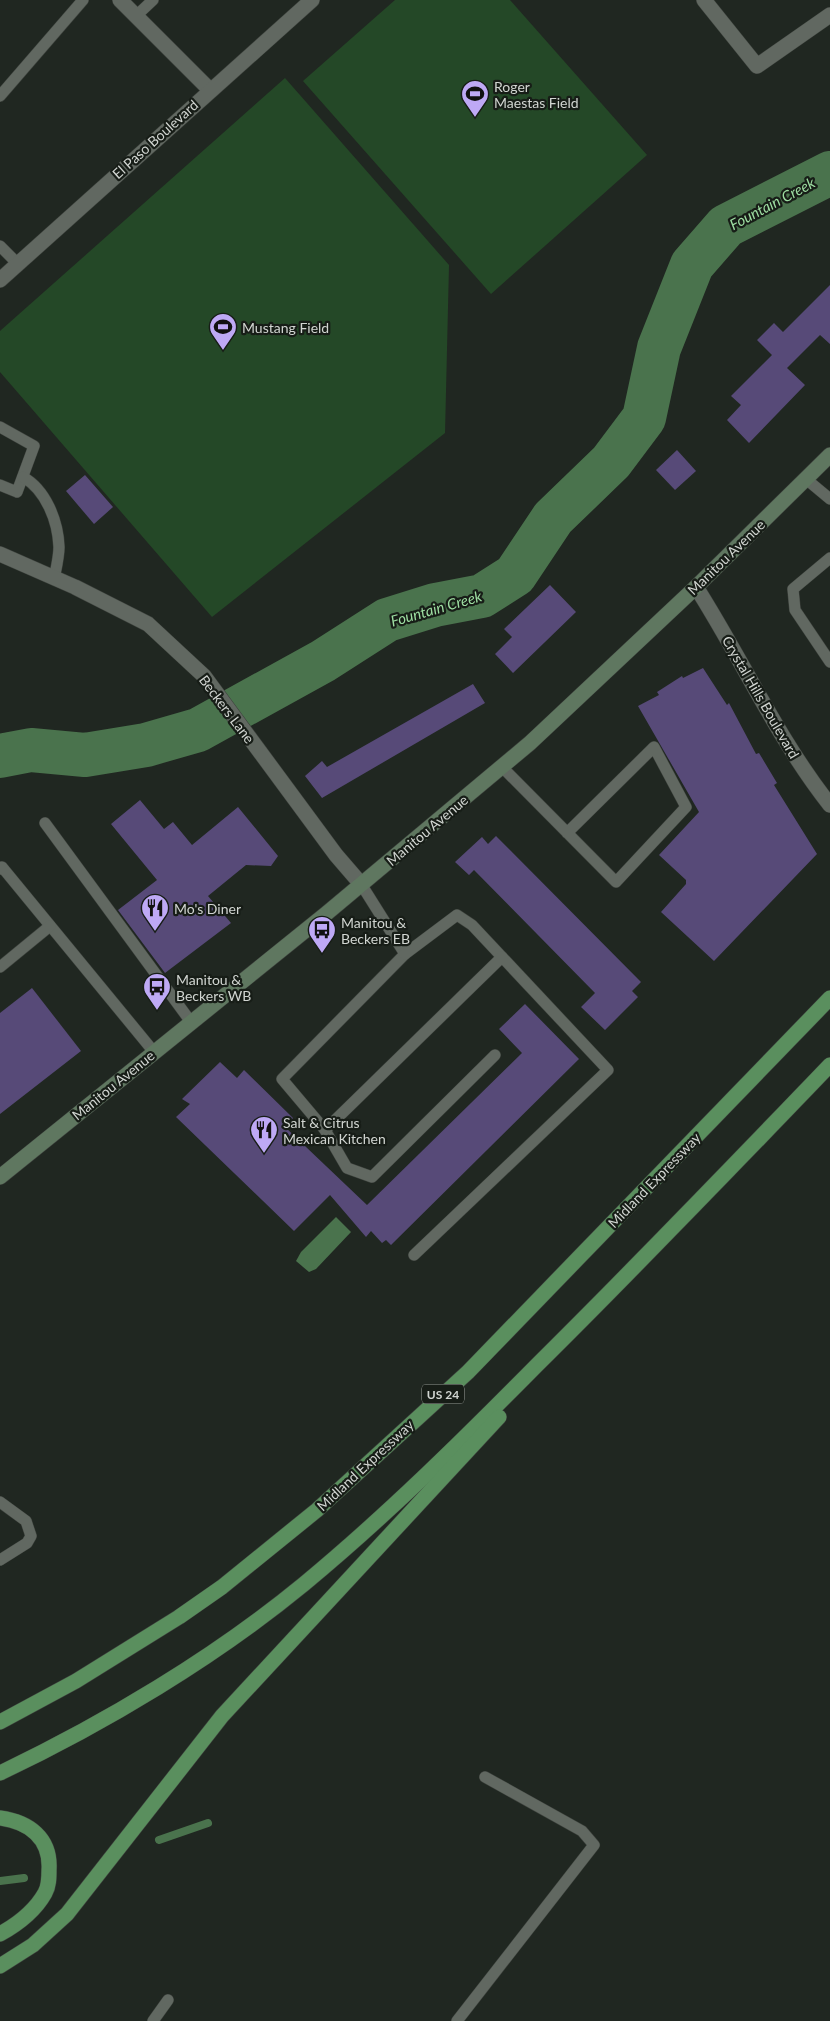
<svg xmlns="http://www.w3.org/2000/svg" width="830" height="2021" font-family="Lato,sans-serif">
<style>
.green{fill:#244827}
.water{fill:#4a734d}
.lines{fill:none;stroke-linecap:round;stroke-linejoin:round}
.stream{stroke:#4a734d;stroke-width:8}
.river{stroke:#4a734d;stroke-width:44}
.building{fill:#574a78}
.service-casing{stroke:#3e433e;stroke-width:12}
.minor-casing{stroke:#3e433e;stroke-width:16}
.secondary-casing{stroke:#3e433e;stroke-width:16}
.trunk-casing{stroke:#3e433e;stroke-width:16}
.service{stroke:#616861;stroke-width:11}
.minor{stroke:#616861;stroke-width:15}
.secondary{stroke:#5f7760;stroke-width:15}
.trunk{stroke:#5a8f5e;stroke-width:15}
.labels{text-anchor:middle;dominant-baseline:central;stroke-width:4.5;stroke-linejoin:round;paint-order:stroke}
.shield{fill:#171d17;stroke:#999e99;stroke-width:1}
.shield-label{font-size:12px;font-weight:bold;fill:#d1d5d1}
.poi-label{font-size:14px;fill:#d1d5d1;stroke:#171d17;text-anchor:start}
.street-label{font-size:14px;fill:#d1d5d1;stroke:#171d17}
.water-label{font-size:15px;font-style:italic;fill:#9ddda1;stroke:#171d17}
</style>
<rect width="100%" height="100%" fill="#202721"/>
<!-- green -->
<g class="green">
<path d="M395,0h115l137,155 -156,139 -188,-213z"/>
<path d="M285,78l164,187 -4,168 -233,184 -212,-245v-41z"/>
</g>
<!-- water -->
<path class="water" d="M336,1217l15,15 -35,37 -7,3 -13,-11 5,-9z"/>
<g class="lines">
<!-- stream -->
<g class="stream">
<path d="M159,1840l49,-17"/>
<path d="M0,1881l24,-3"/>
</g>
<!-- river -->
<path class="river" d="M0,756l31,-6 54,5 61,-10 52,-15 125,-69 64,-41 48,-15 47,-9 33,-21 38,-57 58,-56 33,-44 15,-70 33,-83 34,-39 104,-53"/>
</g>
<!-- building -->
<g class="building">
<path d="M830,285v59l-10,-9 -33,33 18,17 -56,58 -22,-23 14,-15 -10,-9 41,-41 -15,-15 17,-17 9,9z"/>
<path d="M677,450l19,21 -21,19 -19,-20z"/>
<path d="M85,475l28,32 -19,17 -28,-33z"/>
<path d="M550,585l26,27 -63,61 -18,-19 17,-17 -8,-8z"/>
<path d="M703,668l24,37 2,-2 27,51 3,-1 18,30 -3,2 43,69 -103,107 -53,-49 25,-28v-4l-27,-25 40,-43 -61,-106 21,-11 -2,-3 25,-16 1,2z"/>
<path d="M473,684l12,19 -163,95 -17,-22 17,-15 5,6z"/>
<path d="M140,800l24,29 9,-7 19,23 46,-38 40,49 -7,10 -25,-1 -38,31 23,27 -66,50 -47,-63 39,-30 -46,-56z"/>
<path d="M496,836l145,146 -9,9 6,6 -33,33 -24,-23 14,-14 -121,-123 -5,5 -14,-13 27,-25 6,7z"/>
<path d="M32,988l49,63 -81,63v-101z"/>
<path d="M525,1004l54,55 -188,186 -5,-5 -4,3 -11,-12 -5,6 -36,-42 -36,36 -118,-114 14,-13 -8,-5 38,-37 17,16 7,-8 49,48 -8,9 82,78 155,-152 -23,-24z"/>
</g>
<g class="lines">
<defs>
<g id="service">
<path d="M136,16l17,-16"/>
<path d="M0,96l83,-96"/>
<path d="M0,246l18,18"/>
<path d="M0,427l34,19 -17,46 -17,-7"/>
<path d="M23,477c23,13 35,44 36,70 0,10 -3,22 -5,32"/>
<path d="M806,479l24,20"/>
<path d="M830,558l-37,31 2,21 35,52"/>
<path d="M502,767l114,115 70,-75 -32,-60 -87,86"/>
<path d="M45,823l146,199"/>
<path d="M0,869l2,-2 152,185"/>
<path d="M361,884l44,70 -123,125 43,51 22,38 25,9 123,-122"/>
<path d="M405,954l52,-39 15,10 136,145 -194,185"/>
<path d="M0,967l50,-41"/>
<path d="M325,1130l177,-173"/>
<path d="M0,1502l26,19 5,15 -4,7 -27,17"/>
<path d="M153,2021l15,-21"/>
<path d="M457,2021l137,-176 -12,-14 -97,-54"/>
</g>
<g id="minor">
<path d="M120,0l90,90"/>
<path d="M704,0l53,66 73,-51"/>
<path d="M0,280l312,-280"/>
<path d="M0,554l75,33 73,37 56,52 132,179 25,29"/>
<path d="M696,587c46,72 81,151 134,218"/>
</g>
<path id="secondary" d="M0,1177l327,-264 203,-170 166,-156 134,-132"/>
<g id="trunk">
<path d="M0,1722l76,-41 103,-64 43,-30 95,-77 151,-138 362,-374"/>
<path d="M0,1773c105,-50 214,-115 304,-189 82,-68 158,-143 233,-219 99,-98 196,-199 293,-300"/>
<path d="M0,1818c29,4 51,20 49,52 0,8 0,16 -4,23 -10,18 -27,31 -45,41"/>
<path d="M0,1966l33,-21 34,-31 155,-198 277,-299"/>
</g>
</defs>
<!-- service casing -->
<use href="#service" class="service-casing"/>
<!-- minor casing -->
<use href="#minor" class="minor-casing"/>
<!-- secondary casing -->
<use href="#secondary" class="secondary-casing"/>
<!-- trunk casing -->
<use href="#trunk" class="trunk-casing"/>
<!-- service -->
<use href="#service" class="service"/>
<!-- minor -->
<use href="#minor" class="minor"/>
<!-- secondary -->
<use href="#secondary" class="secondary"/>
<!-- trunk -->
<use href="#trunk" class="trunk"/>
</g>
<!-- icons -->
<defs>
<symbol id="stadium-pin" viewBox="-11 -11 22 30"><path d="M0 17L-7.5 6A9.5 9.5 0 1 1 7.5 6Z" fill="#bea9f5" stroke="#171d17"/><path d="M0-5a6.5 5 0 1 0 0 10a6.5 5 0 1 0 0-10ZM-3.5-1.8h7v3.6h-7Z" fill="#111"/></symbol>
<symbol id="restaurant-pin" viewBox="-11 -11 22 30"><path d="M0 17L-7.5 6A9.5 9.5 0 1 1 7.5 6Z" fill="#bea9f5" stroke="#171d17"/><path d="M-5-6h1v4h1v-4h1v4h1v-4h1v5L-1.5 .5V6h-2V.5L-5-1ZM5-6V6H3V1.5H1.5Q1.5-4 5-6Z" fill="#111"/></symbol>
<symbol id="bus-pin" viewBox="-11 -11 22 30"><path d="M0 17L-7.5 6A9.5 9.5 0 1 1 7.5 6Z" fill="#bea9f5" stroke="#171d17"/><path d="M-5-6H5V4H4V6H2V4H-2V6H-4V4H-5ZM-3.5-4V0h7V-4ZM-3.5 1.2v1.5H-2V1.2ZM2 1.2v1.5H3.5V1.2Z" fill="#111"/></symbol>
</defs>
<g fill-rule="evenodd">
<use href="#stadium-pin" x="459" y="78" width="32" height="43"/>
<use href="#stadium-pin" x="207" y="311" width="32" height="43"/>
<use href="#restaurant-pin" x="139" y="892" width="32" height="43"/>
<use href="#bus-pin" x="306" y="914" width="32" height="43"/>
<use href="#bus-pin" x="141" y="971" width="32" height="43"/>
<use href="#restaurant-pin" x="248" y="1114" width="32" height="43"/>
</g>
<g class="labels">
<!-- shield labels -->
<rect class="shield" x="422" y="1384.5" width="42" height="19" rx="4"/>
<g class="shield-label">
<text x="443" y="1394">US 24</text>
</g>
<!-- poi labels -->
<g class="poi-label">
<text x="494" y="86">Roger<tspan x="494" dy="16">Maestas Field</tspan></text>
<text x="242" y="327">Mustang Field</text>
<text x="174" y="908">Mo's Diner</text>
<text x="341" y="922">Manitou &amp;<tspan x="341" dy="16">Beckers EB</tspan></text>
<text x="176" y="979">Manitou &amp;<tspan x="176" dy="16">Beckers WB</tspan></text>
<text x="283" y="1122">Salt &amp; Citrus<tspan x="283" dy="16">Mexican Kitchen</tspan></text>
</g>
<!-- street labels -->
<g class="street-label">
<text transform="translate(155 139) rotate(-42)">El Paso Boulevard</text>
<text transform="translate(726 557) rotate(-44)">Manitou Avenue</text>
<text transform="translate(761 697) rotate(60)">Crystal Hills Boulevard</text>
<text transform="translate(227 709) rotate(53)">Beckers Lane</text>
<text transform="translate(427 830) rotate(-40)">Manitou Avenue</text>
<text transform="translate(113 1085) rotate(-39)">Manitou Avenue</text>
<text transform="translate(654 1180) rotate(-46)">Midland Expressway</text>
<text transform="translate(365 1465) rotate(-43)">Midland Expressway</text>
</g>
<!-- water labels -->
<g class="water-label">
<text transform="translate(772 203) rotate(-28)">Fountain Creek</text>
<text transform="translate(436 608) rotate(-16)">Fountain Creek</text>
</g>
</g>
</svg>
